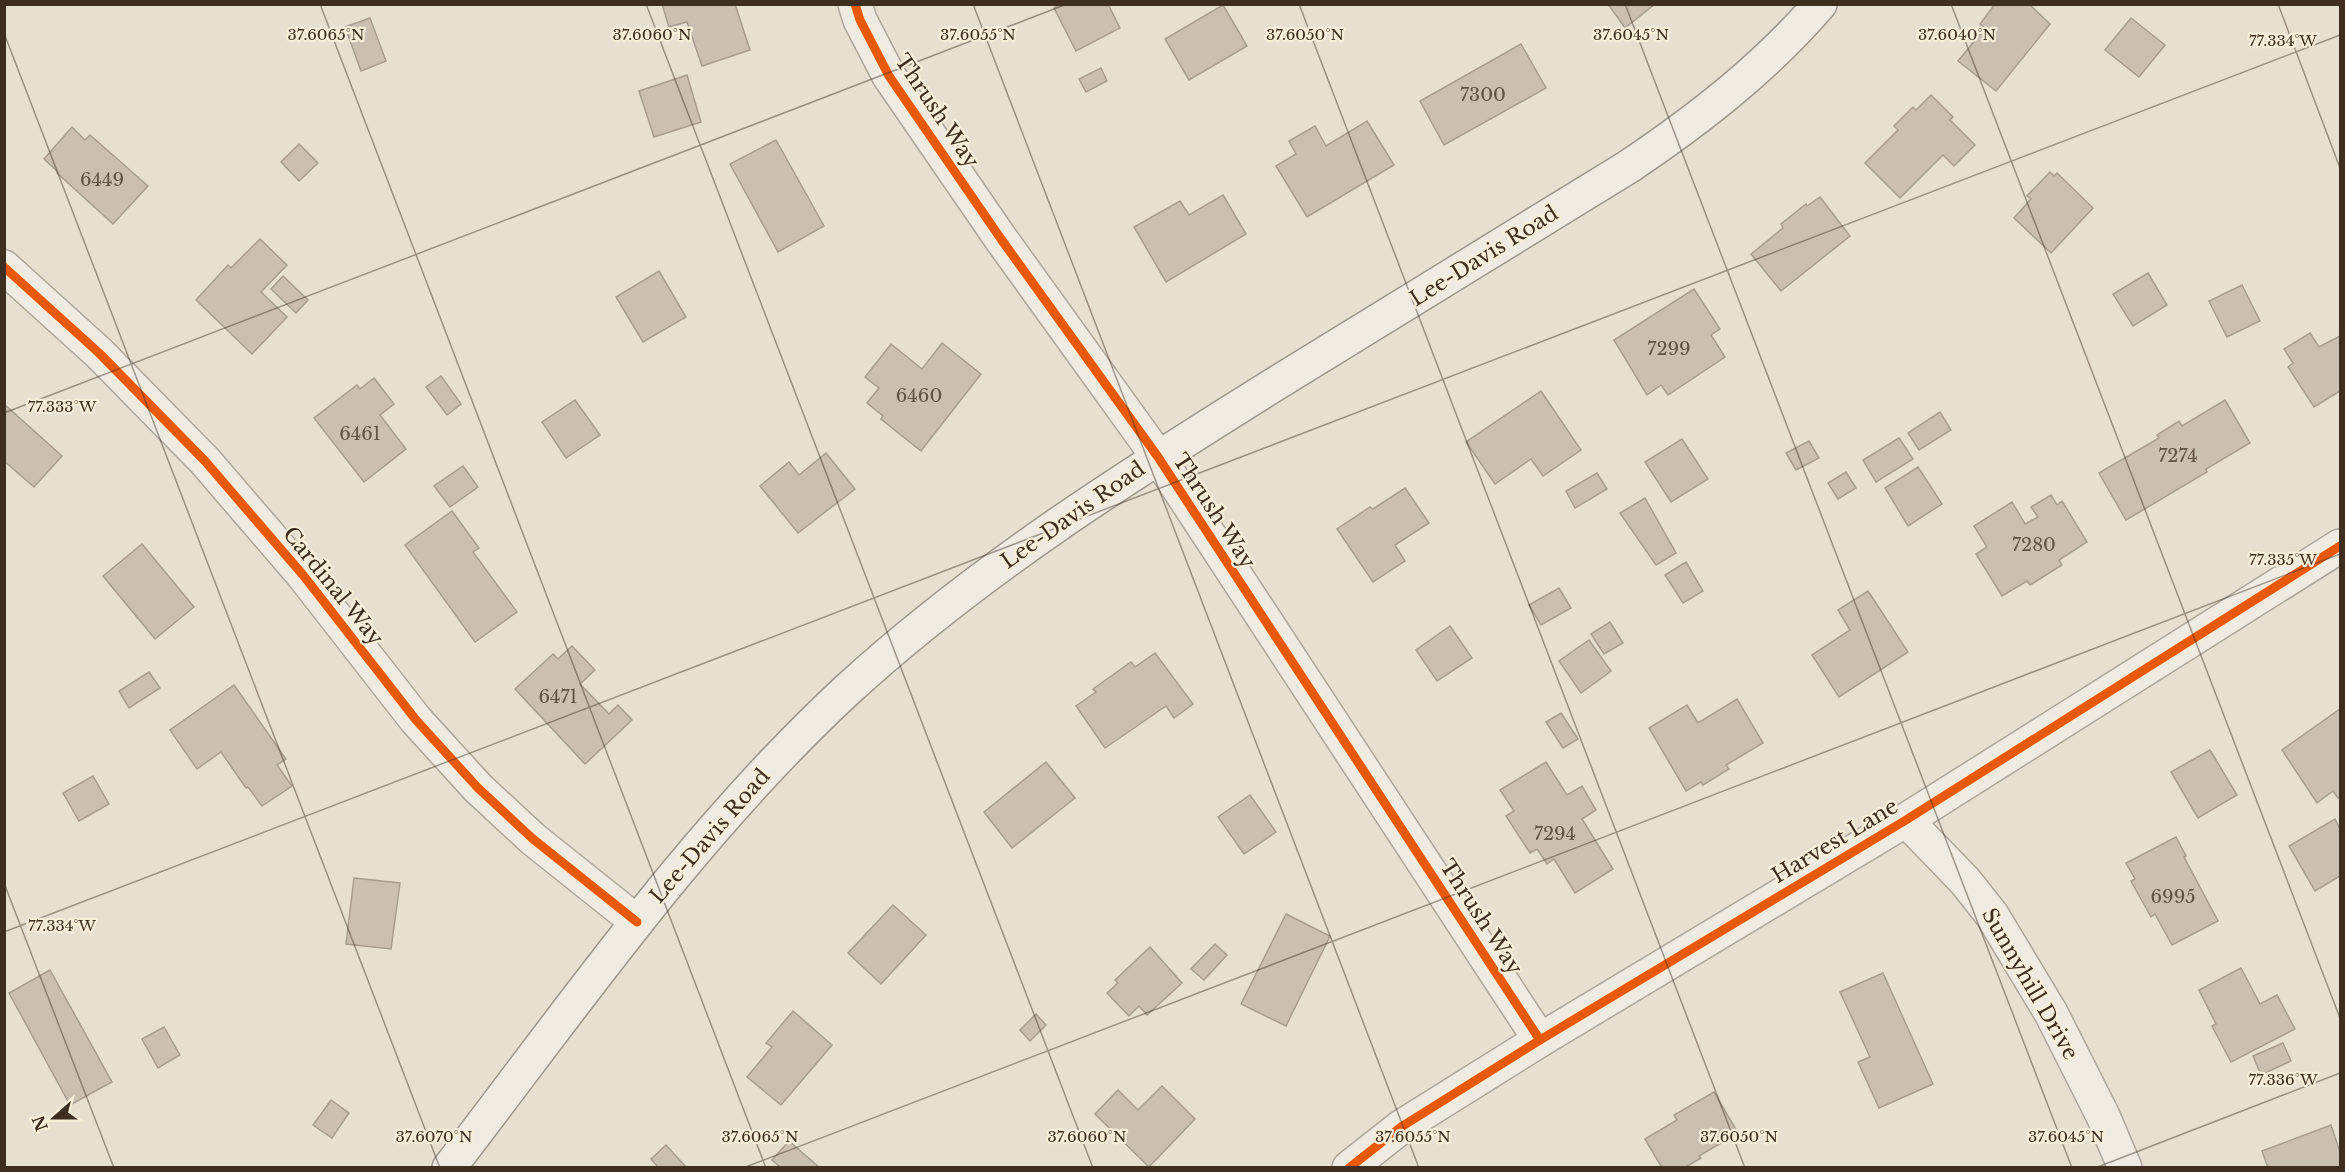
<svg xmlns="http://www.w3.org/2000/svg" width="2345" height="1172" font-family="'Libre Baskerville',serif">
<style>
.building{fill:#cbbfb2;stroke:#a89c90;stroke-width:1.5}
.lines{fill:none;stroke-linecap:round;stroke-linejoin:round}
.minor-casing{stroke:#ada599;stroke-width:36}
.secondary-casing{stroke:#9c958a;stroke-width:36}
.minor{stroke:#efebe3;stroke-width:33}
.secondary{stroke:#efebe3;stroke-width:33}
.cycleway-casing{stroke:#f7eed8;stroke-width:13}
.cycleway{stroke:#e8590c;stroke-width:9}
.ticks{fill:none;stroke:#3d2e20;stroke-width:1.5;stroke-opacity:0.45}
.labels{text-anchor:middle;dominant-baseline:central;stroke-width:4.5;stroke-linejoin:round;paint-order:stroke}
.number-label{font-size:18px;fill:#605244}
.street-label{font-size:21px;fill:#3d2e20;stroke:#f7eed8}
.ticks-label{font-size:15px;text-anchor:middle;fill:#3d2e20;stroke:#f7eed8;stroke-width:4.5;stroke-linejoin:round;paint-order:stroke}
</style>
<rect width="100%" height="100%" fill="#e7e0d1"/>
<!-- building -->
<g class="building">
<path d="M662,4h73l15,46 -48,16 -15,-44 -18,5z"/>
<path d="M1060,4h48l12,24 -44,23 -22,-43z"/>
<path d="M1608,4h47l-30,24z"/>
<path d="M1995,4h34l21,20 -54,67 -38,-30 27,-33 -5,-4z"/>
<path d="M1223,5l24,41 -58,34 -24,-41z"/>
<path d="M370,18l16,43 -25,10 -16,-44z"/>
<path d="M2131,18l34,27 -26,32 -34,-27z"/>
<path d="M1521,44l25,44 -102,57 -24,-44z"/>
<path d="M1101,68l6,13 -21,11 -7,-13z"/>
<path d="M687,75l14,47 -47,15 -15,-46z"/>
<path d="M1931,95l22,22 -3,3 25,25 -21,21 -11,-11 -43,43 -35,-35 33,-33 -4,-4 19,-19 3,3z"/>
<path d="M1367,121l27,44 -87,52 -31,-51 20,-12 -7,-13 26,-15 11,20z"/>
<path d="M72,127l13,13 5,-5 58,51 -35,38 -56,-51 1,-1 -14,-13z"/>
<path d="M776,140l48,86 -46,26 -48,-88z"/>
<path d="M299,144l19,19 -19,18 -18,-19z"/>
<path d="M2050,172l4,4 3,-3 36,35 -42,45 -37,-35 17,-19 -4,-3z"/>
<path d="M1223,195l23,39 -80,48 -32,-55 46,-26 9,14z"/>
<path d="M1820,197l30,39 -69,55 -30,-37 32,-26 -2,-4 25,-20 1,2z"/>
<path d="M260,239l27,26 -26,27 26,25 -35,37 -56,-54 32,-35 3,3z"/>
<path d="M659,271l27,46 -43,25 -27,-45z"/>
<path d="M2148,273l19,32 -34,21 -20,-32z"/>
<path d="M283,276l25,24 -12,13 -25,-24z"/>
<path d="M2242,285l18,36 -33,16 -18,-36z"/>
<path d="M1694,289l26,40 -9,6 14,22 -57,38 -7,-10 -14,10 -33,-55z"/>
<path d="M2310,333l9,14 21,-11v55l-26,16 -26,-40 5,-4 -9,-14z"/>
<path d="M942,343l39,31 -60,77 -40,-32 2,-3 -16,-13 12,-15 -14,-11 26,-33 31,25z"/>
<path d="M441,376l20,28 -14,11 -21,-28z"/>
<path d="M374,378l20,26 -14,11 26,34 -42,33 -50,-64 43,-33 3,4z"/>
<path d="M1541,391l40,59 -38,26 -12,-17 -36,25 -29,-42z"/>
<path d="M575,400l25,35 -34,23 -24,-36z"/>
<path d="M2225,400l25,43 -44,26 1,3 -81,48 -27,-47 60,-35 -2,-3 22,-14 3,5z"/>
<path d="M4,404l58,52 -28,31 -30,-26z"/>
<path d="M1940,412l11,18 -32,20 -11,-17z"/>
<path d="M1899,438l14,21 -37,23 -13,-22z"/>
<path d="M1682,439l26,40 -37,23 -26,-40z"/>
<path d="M1809,441l10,17 -23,12 -10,-17z"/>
<path d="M826,453l29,36 -57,44 -38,-47 29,-24 10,13z"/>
<path d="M463,466l15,21 -28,20 -16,-21z"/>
<path d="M1918,467l24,37 -34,22 -23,-38z"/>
<path d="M1846,472l10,16 -18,11 -10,-16z"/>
<path d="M1597,473l10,16 -32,19 -9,-17z"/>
<path d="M1405,488l24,35 -34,22 10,16 -32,21 -36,-53 33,-22 3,2z"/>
<path d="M2051,495l6,10 5,-4 25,41 -28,18 3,5 -32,20 -3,-4 -25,15 -26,-42 11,-7 -13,-21 38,-24 13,22 13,-7 -7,-10z"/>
<path d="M1645,498l31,55 -20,12 -36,-52z"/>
<path d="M452,511l27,37 -6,4 44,60 -42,30 -70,-97z"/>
<path d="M142,544l52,63 -39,32 -52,-63z"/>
<path d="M1686,562l17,29 -20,12 -18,-28z"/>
<path d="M1559,588l12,20 -30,17 -12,-20z"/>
<path d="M1868,591l40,61 -69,45 -27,-42 38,-25 -12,-20z"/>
<path d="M1610,622l13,21 -19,11 -13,-20z"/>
<path d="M1450,626l22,32 -35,23 -21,-31z"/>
<path d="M1589,640l22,31 -30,22 -22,-32z"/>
<path d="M572,646l23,24 -15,14 29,30 9,-9 14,15 -47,44 -70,-75 38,-35 5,5z"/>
<path d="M1155,653l38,51 -19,14 -8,-12 -61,42 -29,-42 20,-14 -3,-3 38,-27 4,5z"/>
<path d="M149,672l11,16 -31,20 -10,-17z"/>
<path d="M234,685l52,74 -9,6 15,21 -30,20 -14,-19 -2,1 -25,-36 -24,17 -27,-39z"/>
<path d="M1737,699l26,44 -37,22 3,4 -26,16 -2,-3 -15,9 -37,-63 38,-23 11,18z"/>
<path d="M2340,709v87l-2,2 -5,-7 -16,12 -35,-53z"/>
<path d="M1561,713l17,26 -15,9 -17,-26z"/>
<path d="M2210,750l27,45 -39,23 -27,-46z"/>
<path d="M1046,762l29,36 -63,50 -28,-36z"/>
<path d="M1546,762l21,33 15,-9 14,24 -14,9 31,50 -38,24 -21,-34 -7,5 -10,-15 -7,4 -24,-37 8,-5 -14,-21z"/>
<path d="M93,776l16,28 -30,17 -16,-28z"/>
<path d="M1250,795l26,37 -32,22 -26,-37z"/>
<path d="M2335,819l5,10v47l-25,15 -26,-45z"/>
<path d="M2176,837l10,19 -2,1 34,64 -46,24 -17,-31 -4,3 -20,-36 4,-2 -9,-16z"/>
<path d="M354,878l46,5 -9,66 -45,-5z"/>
<path d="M893,905l33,30 -45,49 -33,-31z"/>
<path d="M1286,914l44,22 -44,90 -45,-22z"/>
<path d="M1215,944l12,11 -23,25 -13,-11z"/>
<path d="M1150,947l32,36 -35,32 -8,-9 -10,10 -22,-23 11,-10 -3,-3z"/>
<path d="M2241,968l19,36 17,-9 18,34 -64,33 -19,-36 4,-2 -17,-34z"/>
<path d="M50,970l62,112 -42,23 -61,-112z"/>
<path d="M1883,973l50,111 -54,24 -21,-46 12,-5 -30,-65z"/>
<path d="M793,1011l39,34 -51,60 -34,-28 25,-30 -6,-4z"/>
<path d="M1036,1014l10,11 -16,16 -10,-11z"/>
<path d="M164,1027l16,28 -22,13 -16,-29z"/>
<path d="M2283,1043l8,18 -30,14 -8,-19z"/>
<path d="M1162,1086l33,33 -46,48 -54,-53 23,-24 20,20z"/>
<path d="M1714,1092l24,41 -39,23 2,2 -17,10h-22l-17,-29 32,-19 -3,-5z"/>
<path d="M331,1100l18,13 -17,25 -19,-13z"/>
<path d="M2331,1125l9,27v16h-72l-6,-17z"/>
<path d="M789,1141l31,27h-39l-9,-8z"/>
<path d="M666,1145l21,23h-28l-8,-9z"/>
</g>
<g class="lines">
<defs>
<g id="minor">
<path d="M855,4l5,16 29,56 112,163 157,218 382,583"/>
<path d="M4,267l95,86 106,108 98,114 113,145 62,68 55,51 104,83"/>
<path d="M1906,820l59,61 27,34 59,98 52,103 22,52"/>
<path d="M1349,1168l52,-41 139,-87 366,-220 434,-274"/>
</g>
<path id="secondary" d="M449,1168c126,-164 245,-336 397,-477 132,-121 283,-216 434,-310 116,-71 232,-143 348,-214 70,-47 137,-99 192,-163"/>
</defs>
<!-- minor casing -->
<use href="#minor" class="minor-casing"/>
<!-- secondary casing -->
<use href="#secondary" class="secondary-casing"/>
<!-- minor -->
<use href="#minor" class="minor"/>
<!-- secondary -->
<use href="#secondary" class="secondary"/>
<defs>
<g id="cycleway">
<path d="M855,4l5,16 29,56 112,163 157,218 382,583"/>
<path d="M4,267l95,86 106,108 98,114 113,145 62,68 55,51 104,83"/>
<path d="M1349,1168l52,-41 139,-87 366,-220 434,-274"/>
</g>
</defs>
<!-- cycleway casing -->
<use href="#cycleway" class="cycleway-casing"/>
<!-- cycleway -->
<use href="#cycleway" class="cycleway"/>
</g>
<!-- ticks -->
<path class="ticks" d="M320,4l446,1164M646,4l447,1164M973,4l446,1164M1299,4l446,1164M1625,4l447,1164M1951,4l389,1014M2278,4l62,164M4,33l436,1135M4,413l1063,-409M4,883l110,285M4,932l2336,-897M743,1168l1597,-614M2095,1168l245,-95"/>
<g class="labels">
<!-- number labels -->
<g class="number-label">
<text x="1483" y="95">7300</text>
<text x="102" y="180">6449</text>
<text x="1669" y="349">7299</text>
<text x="919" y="396">6460</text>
<text x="360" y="434">6461</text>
<text x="2178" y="456">7274</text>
<text x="2034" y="545">7280</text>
<text x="558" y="697">6471</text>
<text x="1555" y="834">7294</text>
<text x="2173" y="897">6995</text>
</g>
<!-- street labels -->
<g class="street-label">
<text transform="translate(937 111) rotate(56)">Thrush Way</text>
<text transform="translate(1484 256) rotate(-32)">Lee-Davis Road</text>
<text transform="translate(1214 511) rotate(57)">Thrush Way</text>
<text transform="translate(1073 515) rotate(-35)">Lee-Davis Road</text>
<text transform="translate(333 586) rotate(51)">Cardinal Way</text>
<text transform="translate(710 836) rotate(-49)">Lee-Davis Road</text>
<text transform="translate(1835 841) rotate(-31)">Harvest Lane</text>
<text transform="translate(1481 917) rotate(57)">Thrush Way</text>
<text transform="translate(2030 984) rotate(60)">Sunnyhill Drive</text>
</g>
</g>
<g class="ticks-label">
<text x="326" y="40">37.6065°N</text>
<text x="652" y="40">37.6060°N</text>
<text x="978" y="40">37.6055°N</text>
<text x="1305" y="40">37.6050°N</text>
<text x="1631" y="40">37.6045°N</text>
<text x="1957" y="40">37.6040°N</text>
<text x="2283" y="46">77.334°W</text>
<text x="62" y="412">77.333°W</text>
<text x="2283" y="565">77.335°W</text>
<text x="62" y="931">77.334°W</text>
<text x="2283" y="1085">77.336°W</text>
<text x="434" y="1142">37.6070°N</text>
<text x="760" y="1142">37.6065°N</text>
<text x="1087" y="1142">37.6060°N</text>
<text x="1413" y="1142">37.6055°N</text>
<text x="1739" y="1142">37.6050°N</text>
<text x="2066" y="1142">37.6045°N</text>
</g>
<!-- border -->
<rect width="2345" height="1172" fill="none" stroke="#3d2e20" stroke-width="12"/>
<!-- north arrow -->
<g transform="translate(54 1118) rotate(249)" stroke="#f7eed8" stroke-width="4.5" paint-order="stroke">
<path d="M0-4.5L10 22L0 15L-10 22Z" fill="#3d2e20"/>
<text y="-9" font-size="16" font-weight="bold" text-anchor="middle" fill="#3d2e20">N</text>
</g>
</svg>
